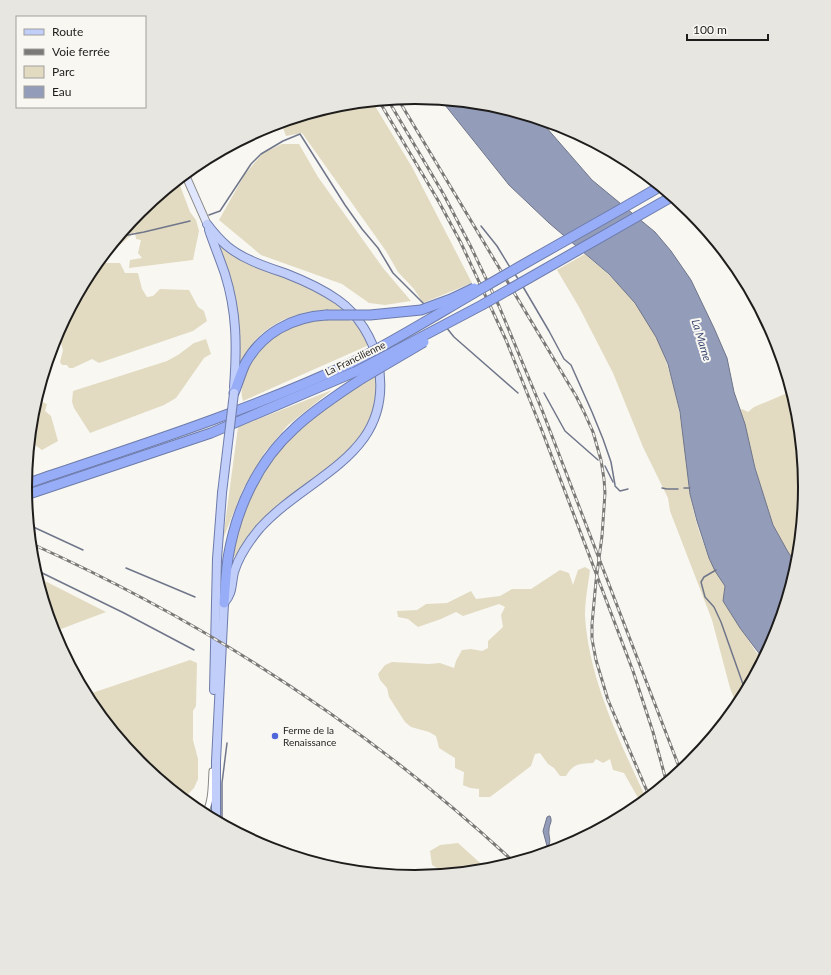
<svg xmlns="http://www.w3.org/2000/svg" width="831" height="975" font-family="Lato,sans-serif">
<style>
.green{fill:#e2dbc1}
.water{fill:#939cb9;stroke:#70768a}
.lines{fill:none;stroke-linecap:round;stroke-linejoin:round}
.stream{stroke:#70768a;stroke-width:1.5}
.street-casing{stroke:#898884;stroke-width:7}
.secondary-casing{stroke:#898884;stroke-width:9}
.primary-casing{stroke:#6d7baa;stroke-width:10}
.highway-casing{stroke:#6d7baa;stroke-width:11}
.street{stroke:#fff;stroke-width:5}
.secondary{stroke:#e0e6fd;stroke-width:7}
.primary{stroke:#c1cefa;stroke-width:8}
.highway{stroke:#98adf7;stroke-width:9}
.rail-casing{stroke:#7a7977;stroke-width:3}
.rail{stroke:#f8f7f2;stroke-width:1.5;stroke-dasharray:4.5;stroke-linecap:butt}
.primary-bridge-casing{stroke:#6d7baa;stroke-width:10;stroke-linecap:butt}
.highway-bridge-casing{stroke:#6d7baa;stroke-width:11;stroke-linecap:butt}
.primary-bridge{stroke:#c1cefa;stroke-width:8}
.highway-bridge{stroke:#98adf7;stroke-width:9}
.poi-dot{fill:#5067dc;stroke:#f8f7f2;stroke-width:1.5}
.labels{text-anchor:middle;dominant-baseline:central;stroke-width:4;stroke-linejoin:round;paint-order:stroke}
.street-label{font-size:10px;fill:#1e1d1c;stroke:#f8f7f2}
.poi-label{font-size:10px;fill:#1e1d1c;stroke:#f8f7f2;text-anchor:start}
.water-label{font-size:11px;font-style:italic;fill:#3a4670;stroke:#f8f7f2}
.rim{fill:none;stroke:#1e1d1c;stroke-width:2}
</style>
<rect width="100%" height="100%" fill="#f8f7f2"/>
<!-- green -->
<g class="green">
<path d="M372,101l40,66 60,116 -49,20 -9,-14 -16,-17 -12,-21 -84,-118 -16,3 -5,-14 59,-18z"/>
<path d="M282,144h17l19,33 65,91 28,33 -26,4 -16,-2 -27,-19 -81,-29 -42,-35 26,-46 18,-21z"/>
<path d="M178,180l12,32 6,8 3,11 -6,29 -64,8 1,-8 12,-2 -4,-5 3,-13 -5,-1 -1,-7 -20,17 -8,2 33,-40z"/>
<path d="M221,245l91,42 25,15 8,8c-33,-2 -69,5 -92,33 -6,7 -10,18 -15,26l1,-45 -3,-22 -16,-54z"/>
<path d="M585,254c17,15 36,30 50,49 32,41 43,94 50,144 2,16 3,31 5,46 5,32 17,66 35,93l-2,15 33,51 8,8 -26,48 -8,-20 -18,-68 -42,-109 -2,-13 -25,-51 -30,-74 -34,-66 -22,-37z"/>
<path d="M97,263h23l5,10h13l4,16 5,8 6,-1 7,-7 29,1 9,17 6,4 3,10 -14,10 -94,32 -7,-4 -19,9h-4l-2,-3h-5l-2,-3 3,-12 -2,-7 -7,-2 1,-3 36,-68z"/>
<path d="M319,319c30,1 37,-5 50,26l-126,56c-1,-4 -2,-8 -1,-12 1,-16 18,-43 30,-53 10,-9 33,-14 47,-17z"/>
<path d="M206,339l5,15 -7,4 -28,40 -12,7 -74,28 -16,-25 -2,-6 1,-11 94,-30 11,-6 16,-12z"/>
<path d="M378,372l-1,18 -4,22 -11,21 -15,20 -25,21 -85,81 -5,2c8,-34 18,-68 38,-97 11,-16 26,-28 41,-40 21,-17 44,-33 67,-48z"/>
<path d="M332,390l-44,35 -23,27 -22,37 -20,50 15,-112z"/>
<path d="M792,391l7,21 7,76 -8,76 -2,7 -16,-23 -12,-37 -30,-100 4,-2 6,3 6,-5z"/>
<path d="M39,401l8,3 -2,7 6,5 7,25 -16,9 -7,-5 -7,9 5,-43 2,-9z"/>
<path d="M585,567l5,3c-2,15 -5,31 -5,46 4,64 35,126 62,184l-5,5 -18,-32 -11,-3 -3,-11 -7,4 -7,-4 -3,4c-14,1 -19,0 -27,13h-6l-6,-8 -6,-4 -8,-11 -5,1 -4,12 -41,31h-11v-8l-9,-1 -7,-3 1,-13 -9,-4v-10l-16,-10 -3,-12 -7,-4 -18,-5 -6,-5 -16,-25 -2,-9 -7,-8 -2,-6 7,-9 7,-3 37,2 11,-1 14,5 2,-7 6,-11 9,-1 11,2 6,-3v-7l15,-14 -2,-12 4,-8 -6,-3 -36,12 -7,-4 -15,7 -23,8 -10,-8 -10,-2 -1,-6 20,-1 9,-6 21,-1 24,-12 5,8 24,-3 12,-7h19l29,-19 9,3 4,12 5,-15z"/>
<path d="M37,577l69,35 -53,20z"/>
<path d="M190,660l7,3 -1,43 -3,5v29l5,19v20l-4,9 -7,7 -7,2 -41,-34 -48,-59 -5,-9z"/>
<path d="M458,843l31,28 -44,4 -1,-3 -12,-7 -2,-14 10,-6z"/>
</g>
<!-- water -->
<g class="water">
<path d="M441,100l51,5 47,14 53,61 63,52 16,19 20,29 23,48 13,30 7,34 11,32 10,44 18,57 15,27 10,14 -22,71 -12,23 -24,-32 -17,-27 2,-15 -10,-15 -6,-13 -12,-37 -7,-27 -10,-82 -12,-48 -12,-27 -21,-34 -26,-29 -60,-51 -40,-38z"/>
<path d="M549,816h1c3,6 -1,8 -1,14 -1,6 3,11 -1,16h-1l-4,-15 4,-14z"/>
</g>
<g class="lines">
<!-- stream -->
<g class="stream">
<path d="M209,215l11,-4 31,-47 10,-10 22,-13 17,-7 45,71 17,24 16,19 15,25 32,32"/>
<path d="M481,226l16,20 14,23"/>
<path d="M118,237l26,-5 46,-11"/>
<path d="M514,273l5,7"/>
<path d="M522,285l27,46 15,28 7,6 21,47 11,27 8,23 4,23"/>
<path d="M446,327l8,10 64,56"/>
<path d="M544,393l21,38 33,29"/>
<path d="M605,466l8,16"/>
<path d="M615,486l5,5 8,-2"/>
<path d="M662,488l5,1h11"/>
<path d="M684,488h6"/>
<path d="M29,525l54,25"/>
<path d="M126,568l69,29"/>
<path d="M34,569l90,44 70,37"/>
<path d="M716,570l-12,7 -3,5 4,15 9,10 7,15 23,65 3,4"/>
<path d="M222,825v-42l5,-40"/>
</g>
<defs>
<path id="street" d="M204,815c8,-13 7,-29 8,-44"/>
<path id="secondary" d="M185,174l22,50"/>
<g id="primary">
<path d="M207,224c6,8 12,15 20,22 17,14 40,21 60,28 18,7 35,15 51,26 20,14 35,39 40,62 18,93 -69,112 -118,166 -11,13 -21,28 -26,44 -3,13 -1,21 -10,31l-8,158v60"/>
<path d="M209,230c5,15 11,29 16,44 12,38 12,73 9,113"/>
<path d="M214,690l3,-131 5,-66"/>
</g>
<g id="highway">
<path d="M234,393c4,-10 7,-20 11,-29 17,-31 47,-47 81,-49"/>
<path d="M25,484c110,-37 221,-72 326,-121"/>
<path d="M26,495l185,-62 146,-62"/>
<path d="M224,603c1,-15 2,-30 4,-45 8,-49 30,-97 67,-130 20,-19 44,-34 66,-49"/>
</g>
</defs>
<!-- street casing -->
<use href="#street" class="street-casing"/>
<!-- secondary casing -->
<use href="#secondary" class="secondary-casing"/>
<!-- primary casing -->
<use href="#primary" class="primary-casing"/>
<!-- highway casing -->
<use href="#highway" class="highway-casing"/>
<!-- street -->
<use href="#street" class="street"/>
<!-- secondary -->
<use href="#secondary" class="secondary"/>
<!-- primary -->
<use href="#primary" class="primary"/>
<!-- highway -->
<use href="#highway" class="highway"/>
<defs>
<g id="rail">
<path d="M398,99l178,297 8,16 9,20 8,28 3,19 1,14 -3,43 -6,45 -4,43v15l4,21 12,40 42,98"/>
<path d="M388,100l56,95 27,52 28,59 43,104 139,362"/>
<path d="M379,101l60,101 22,41 45,97 35,88 92,243 20,61 14,52"/>
<path d="M30,543c178,80 343,188 485,320"/>
</g>
</defs>
<!-- rail casing -->
<use href="#rail" class="rail-casing"/>
<!-- rail -->
<use href="#rail" class="rail"/>
<defs>
<path id="primary-bridge" d="M222,493l12,-100"/>
<g id="highway-bridge">
<path d="M326,315h44l51,-5 30,-11 23,-11"/>
<path d="M351,363c47,-24 90,-51 135,-77 58,-34 117,-66 175,-100"/>
<path d="M357,371l125,-66 191,-109"/>
<path d="M361,379l63,-37"/>
</g>
</defs>
<!-- primary-bridge casing -->
<use href="#primary-bridge" class="primary-bridge-casing"/>
<!-- highway-bridge casing -->
<use href="#highway-bridge" class="highway-bridge-casing"/>
<!-- primary-bridge -->
<use href="#primary-bridge" class="primary-bridge"/>
<!-- highway-bridge -->
<use href="#highway-bridge" class="highway-bridge"/>
</g>
<!-- markers -->
<circle class="poi-dot" cx="275" cy="736" r="4"/>
<g class="labels">
<!-- street labels -->
<g class="street-label">
<text transform="translate(355 358) rotate(-26)">La Francilienne</text>
</g>
<!-- poi labels -->
<g class="poi-label">
<text x="283" y="730">Ferme de la<tspan x="283" dy="12">Renaissance</tspan></text>
</g>
<!-- water labels -->
<g class="water-label">
<text transform="translate(702 340) rotate(73)">La Marne</text>
</g>
</g>
<!-- crop -->
<path d="M0 0H831V975H0ZM32 487a383 383 0 1 1 766 0a383 383 0 1 1-766 0Z" fill="#e7e6e1" fill-rule="evenodd"/>
<path class="rim" d="M32 487a383 383 0 1 1 766 0a383 383 0 1 1-766 0Z"/>
<!-- legend -->
<rect x="16" y="16" width="130" height="92" fill="#f8f7f2" stroke="#a1a09c"/>
<rect x="24" y="29" width="20" height="6" fill="#c1cefa" stroke="#a1a09c"/>
<text x="52" y="36" font-size="12" fill="#1e1d1c">Route</text>
<rect x="24" y="49" width="20" height="6" fill="#7a7977" stroke="#a1a09c"/>
<text x="52" y="56" font-size="12" fill="#1e1d1c">Voie ferrée</text>
<rect x="24" y="66" width="20" height="12" fill="#e2dbc1" stroke="#a1a09c"/>
<text x="52" y="76" font-size="12" fill="#1e1d1c">Parc</text>
<rect x="24" y="86" width="20" height="12" fill="#939cb9" stroke="#a1a09c"/>
<text x="52" y="96" font-size="12" fill="#1e1d1c">Eau</text>
<!-- scale -->
<path d="M687 34v6h81v-6" fill="none" stroke="#1e1d1c" stroke-width="2"/>
<text x="693" y="34" font-size="12" fill="#1e1d1c" stroke="#f8f7f2" stroke-width="3" paint-order="stroke">100 m</text>
</svg>
